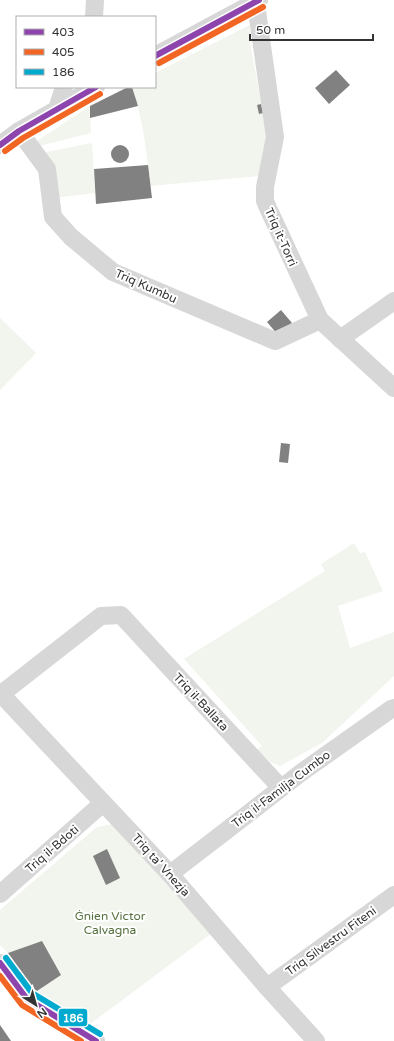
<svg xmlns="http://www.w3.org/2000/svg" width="394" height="1041" font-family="'Varela Round',sans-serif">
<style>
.green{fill:#f1f5ed}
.building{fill:#818181}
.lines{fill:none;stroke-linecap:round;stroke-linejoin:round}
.minor{stroke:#d7d7d7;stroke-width:18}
.bus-1-casing{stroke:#fff;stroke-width:9}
.bus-2-casing{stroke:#fff;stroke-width:9}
.bus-3-casing{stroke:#fff;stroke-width:9}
.bus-1{stroke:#8e44ad;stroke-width:6}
.bus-2{stroke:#f26522;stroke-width:6}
.bus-3{stroke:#00a9ce;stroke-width:6}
.labels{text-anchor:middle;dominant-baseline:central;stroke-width:4;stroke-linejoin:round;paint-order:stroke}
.street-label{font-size:12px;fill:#333;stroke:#fff}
.park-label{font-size:12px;fill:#56703f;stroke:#fff}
.line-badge{stroke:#fff;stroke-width:1.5}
.badge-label{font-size:11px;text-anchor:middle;font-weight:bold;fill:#fff}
</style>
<rect width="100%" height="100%" fill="#fff"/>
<!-- green -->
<g class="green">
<path d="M250,25v18l18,95 -9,38 -109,10c-3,-33 -7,-67 -18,-99h23v-14z"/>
<path d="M90,106l1,27 -52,13 -2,-5z"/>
<path d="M92,143l3,50 -41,5 -12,-45z"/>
<path d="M0,318l36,35 -36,37z"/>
<path d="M354,543l6,10 5,-1 18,39 -45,15 12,42 44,-16v44l-72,67 -42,23 -10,-4 -13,-12 5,-4 -78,-87 141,-88 -4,-7z"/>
<path d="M113,824l99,109 -122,91 -56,-31 27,-18 -19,-33 -34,11 -8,-8v-35l97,-83z"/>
</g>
<!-- building -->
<g class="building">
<path d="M336,70l14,15 -21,19 -14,-16z"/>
<path d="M128,87h4l6,19 -48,12v-12z"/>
<path d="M261,104l2,9 -4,1 -2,-9z"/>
<circle cx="120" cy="154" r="9"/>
<path d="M148,165l4,33 -56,6 -2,-35z"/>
<path d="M281,310l11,13 -14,12 -11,-13z"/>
<path d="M281,443l9,1 -2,19 -9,-1z"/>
<path d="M107,849l13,29 -14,7 -13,-29z"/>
<path d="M42,941l19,34 -27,18 -26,-40z"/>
<path d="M0,1025l11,16h-11z"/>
</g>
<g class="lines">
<!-- minor -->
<g class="minor">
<path d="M257,2v9l18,126 -10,50v14l3,7 52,112 74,68"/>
<path d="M94,17l1,-17"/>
<path d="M155,56l104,-56"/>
<path d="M57,109l7,-22"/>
<path d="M19,131l28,38 6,48 18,20 42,35 162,69 45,-21"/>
<path d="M0,145l19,-14 77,-44"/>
<path d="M340,339l54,-38"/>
<path d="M1,694l169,180 97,113 49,54"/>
<path d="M0,695l101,-79 20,-1 160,173"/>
<path d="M170,874l132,-102 89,-63 3,-1"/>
<path d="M0,894l103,-91"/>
<path d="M0,963l27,36 69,42"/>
<path d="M267,987l127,-92"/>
</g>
<defs>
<g id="bus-1">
<path d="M155,56l104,-56"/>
<path d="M0,145l19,-14 77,-44"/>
<path d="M0,963l27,36 69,42"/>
</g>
<g id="bus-2">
<path d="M159,63l104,-56"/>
<path d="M5,151l18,-13 77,-44"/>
<path d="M0,976l22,29 59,36"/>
</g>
<path id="bus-3" d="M6,958l26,35 68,41"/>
</defs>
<!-- bus-1 casing -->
<use href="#bus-1" class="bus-1-casing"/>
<!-- bus-2 casing -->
<use href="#bus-2" class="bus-2-casing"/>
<!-- bus-3 casing -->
<use href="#bus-3" class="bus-3-casing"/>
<!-- bus-1 -->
<use href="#bus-1" class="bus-1"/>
<!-- bus-2 -->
<use href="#bus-2" class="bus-2"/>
<!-- bus-3 -->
<use href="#bus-3" class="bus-3"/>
</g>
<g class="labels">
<!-- street labels -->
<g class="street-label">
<text transform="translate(281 237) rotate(66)">Triq it-Torri</text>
<text transform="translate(146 286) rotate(24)">Triq Kumbu</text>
<text transform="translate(201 702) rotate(47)">Triq il-Ballata</text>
<text transform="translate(281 789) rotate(-37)">Triq il-Familja Cumbo</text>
<text transform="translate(52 849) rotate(-41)">Triq il-Bdoti</text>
<text transform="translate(161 865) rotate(48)">Triq ta' Vnezja</text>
<text transform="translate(331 941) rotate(-36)">Triq Silvestru Fiteni</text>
</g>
<!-- park labels -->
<g class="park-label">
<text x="110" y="916">Ġnien Victor<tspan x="110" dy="14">Calvagna</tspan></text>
</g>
</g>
<rect class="line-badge" x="58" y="1008" width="30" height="19" rx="4" fill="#00a9ce"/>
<g class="badge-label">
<text x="73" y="1022">186</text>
</g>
<!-- legend -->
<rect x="16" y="16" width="140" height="72" fill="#ffffff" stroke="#adadad"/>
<rect x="24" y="29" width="20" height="6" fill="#8e44ad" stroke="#adadad"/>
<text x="52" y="36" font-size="12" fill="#333333">403</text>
<rect x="24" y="49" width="20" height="6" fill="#f26522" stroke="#adadad"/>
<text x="52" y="56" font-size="12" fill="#333333">405</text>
<rect x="24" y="69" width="20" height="6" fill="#00a9ce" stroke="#adadad"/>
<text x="52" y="76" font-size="12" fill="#333333">186</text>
<!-- north arrow -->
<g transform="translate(36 1005) rotate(143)" stroke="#ffffff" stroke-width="3" paint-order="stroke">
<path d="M0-3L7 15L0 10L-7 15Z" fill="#333333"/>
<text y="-6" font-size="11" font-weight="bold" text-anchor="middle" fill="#333333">N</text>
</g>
<!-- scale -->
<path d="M250 34v6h123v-6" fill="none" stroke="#333333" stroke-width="2"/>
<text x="256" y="34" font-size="12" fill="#333333" stroke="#ffffff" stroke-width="3" paint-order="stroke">50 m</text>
</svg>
